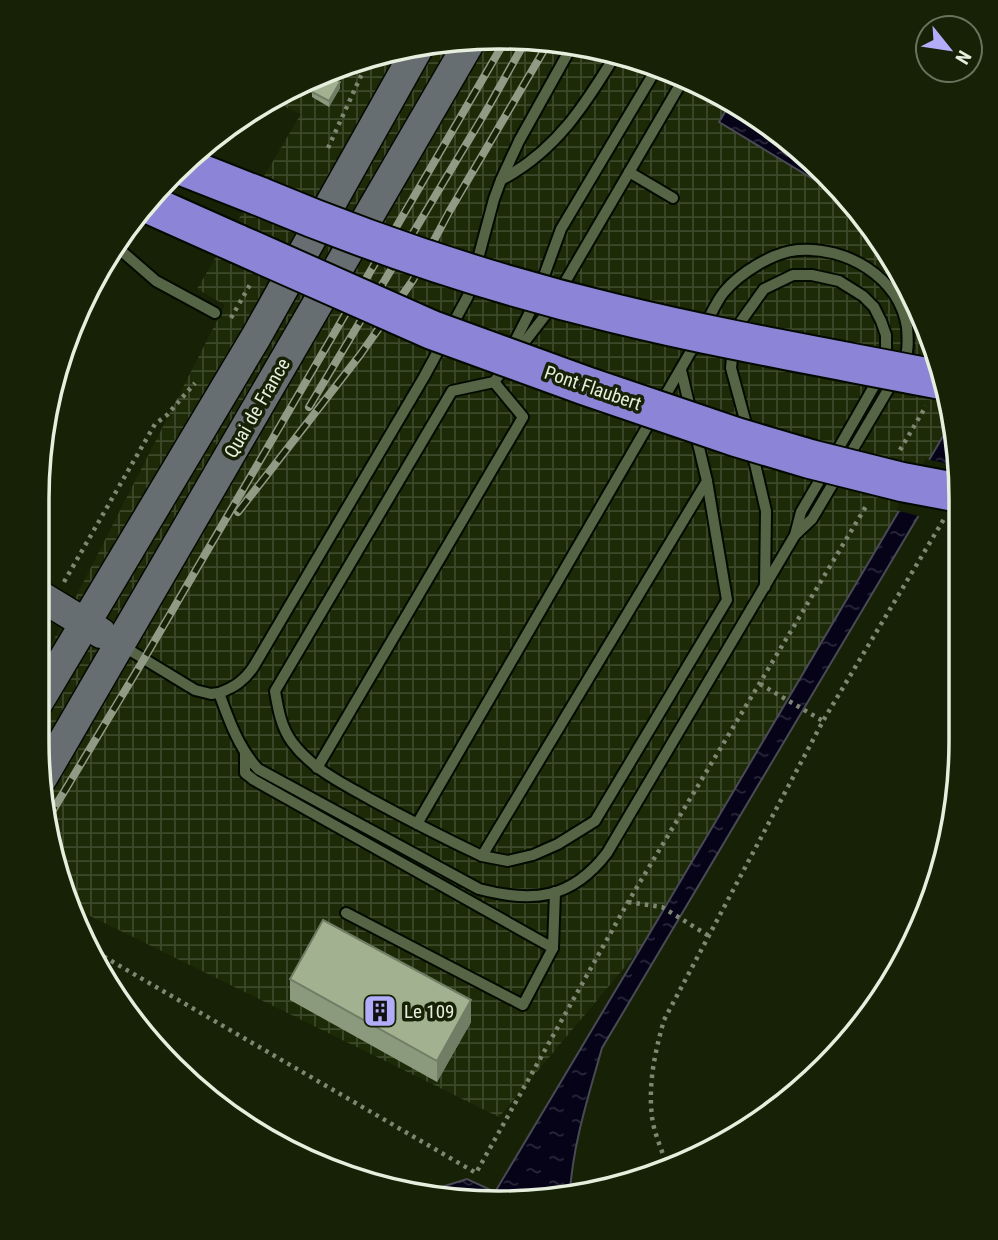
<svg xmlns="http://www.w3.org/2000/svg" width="998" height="1240" font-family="'Roboto Condensed',sans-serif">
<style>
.industrial{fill:url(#industrial-grid)}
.water{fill:url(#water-ripples);stroke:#494a54;stroke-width:2}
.pier{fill:#162106}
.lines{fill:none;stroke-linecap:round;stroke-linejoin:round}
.lane-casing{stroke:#030a00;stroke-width:14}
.secondary-casing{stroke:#030a00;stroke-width:33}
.highway-casing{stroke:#030a00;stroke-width:42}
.path{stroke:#7d8771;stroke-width:4.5;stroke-dasharray:3.5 5;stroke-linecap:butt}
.lane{stroke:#576547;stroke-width:10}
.secondary{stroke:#676e72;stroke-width:30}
.highway{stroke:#8c84d7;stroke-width:38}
.rail-casing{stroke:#909a84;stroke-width:8}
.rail{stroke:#162106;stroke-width:5;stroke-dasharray:16;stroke-linecap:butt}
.highway-bridge-casing{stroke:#030a00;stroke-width:42;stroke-linecap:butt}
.highway-bridge{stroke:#8c84d7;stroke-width:38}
.wall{fill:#8b997c}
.shaded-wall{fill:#717d65}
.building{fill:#a2b290;stroke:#717d65;stroke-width:2}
.labels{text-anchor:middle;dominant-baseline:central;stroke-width:7;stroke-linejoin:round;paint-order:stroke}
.street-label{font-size:19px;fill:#e6eedd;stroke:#162106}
.poi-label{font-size:19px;fill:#e6eedd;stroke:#162106;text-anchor:start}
.rim{fill:none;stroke:#e6eedd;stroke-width:3.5}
</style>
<defs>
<pattern id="industrial-grid" width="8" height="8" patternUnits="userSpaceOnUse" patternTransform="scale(1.75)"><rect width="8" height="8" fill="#1c2a07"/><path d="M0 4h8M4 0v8" fill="none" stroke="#3d492b"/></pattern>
<pattern id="water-ripples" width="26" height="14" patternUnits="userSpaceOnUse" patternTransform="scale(1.75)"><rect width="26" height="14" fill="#060319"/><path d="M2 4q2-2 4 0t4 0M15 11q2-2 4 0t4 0" fill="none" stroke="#2a283a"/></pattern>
</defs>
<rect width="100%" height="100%" fill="#162106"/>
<!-- industrial -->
<path class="industrial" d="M468,38l91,3 88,20 85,39 -12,22 131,80 14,15 48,77 33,86 6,41 -312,528 -141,168 -427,-210 -20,-47 -15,-119v-72l22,-39 166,-325 -28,-16 104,-175 -32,-14 25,-15 85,-32z"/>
<!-- water -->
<g class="water">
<path d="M732,100l71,51 48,51 -132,-80z"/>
<path d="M952,421l5,30 -355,597c-13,46 -30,99 -32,146l-71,9 -77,-10 45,-14 28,13 156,-261z"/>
</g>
<!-- pier -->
<path class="pier" d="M926,459l27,6 -31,52 -26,-7z"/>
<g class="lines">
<defs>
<g id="lane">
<path d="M629,172l44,26"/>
<path d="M501,180c55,-29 84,-75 115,-126"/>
<path d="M118,248l38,33 59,32"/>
<path d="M705,325c6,-10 11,-23 19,-33 16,-19 49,-40 74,-42 48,-4 101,27 109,77 1,12 2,27 -4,37"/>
<path d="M510,351l23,-45 28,-77 97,-163"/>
<path d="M516,353l31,-40 137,-235"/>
<path d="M506,366l-12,16 -42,9 -177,300c3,18 6,36 17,51 20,27 50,41 78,57 37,20 74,39 112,57l225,-375 -12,-50"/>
<path d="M681,370l10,42"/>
<path d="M748,431l-17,-63 2,-21 6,-23 25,-35 29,-14h19l27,6 24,15 11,11 7,14 5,14v17l-5,22 -48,84"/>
<path d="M752,451l14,60 -1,76"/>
<path d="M846,461l49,-83"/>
<path d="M795,535l6,-23 24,-41"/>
<path d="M121,645l74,45 16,4 8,-1c10,27 19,54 39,76l221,120c53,14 92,11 128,-36l188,-318 17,-16 26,-44"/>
<path d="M219,693c16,-6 26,-13 35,-27l170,-289 44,-81 26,-97 7,-19 18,-39 54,-97"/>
<path d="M245,753v20l9,7 299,168 2,-56"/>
<path d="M317,768l206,-351 -29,-35"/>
<path d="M417,824l281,-485"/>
<path d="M482,856l26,5 25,-6 25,-11 37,-23 132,-221 -20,-119"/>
<path d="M346,913l177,92 30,-57"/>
</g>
<g id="secondary">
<path d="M37,594l64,39"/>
<path d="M37,704l219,-367 163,-291"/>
<path d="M42,778l430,-740"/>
</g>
<g id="highway">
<path d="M182,166l79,31"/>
<path d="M146,203l92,41"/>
</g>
</defs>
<!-- lane casing -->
<use href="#lane" class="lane-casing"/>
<!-- secondary casing -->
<use href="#secondary" class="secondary-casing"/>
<!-- highway casing -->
<use href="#highway" class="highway-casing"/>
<!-- path -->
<g class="path">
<path d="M328,148l42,-92"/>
<path d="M231,318l20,-35"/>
<path d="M900,450l26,-44"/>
<path d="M64,582l91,-158 12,-9 28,-32"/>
<path d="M960,644l-5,9v39l5,10"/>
<path d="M760,684l63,37"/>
<path d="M628,902l34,5 47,29"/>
<path d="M89,948l387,225 152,-271 240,-399"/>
<path d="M668,1169c-5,-17 -14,-35 -16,-52 -4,-34 3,-65 12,-97l159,-299 121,-202"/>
</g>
<!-- lane -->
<use href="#lane" class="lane"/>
<!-- secondary -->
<use href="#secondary" class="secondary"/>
<!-- highway -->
<use href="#highway" class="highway"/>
<defs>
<g id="rail">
<path d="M309,407l180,-301 37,-66"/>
<path d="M238,512l122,-157 53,-75 36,-68 101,-172"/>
<path d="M47,820l97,-161 362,-620"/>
</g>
</defs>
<!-- rail casing -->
<use href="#rail" class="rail-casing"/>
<!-- rail -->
<use href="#rail" class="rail"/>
<defs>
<g id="highway-bridge">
<path d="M261,197c114,48 232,87 352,116 110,27 222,46 333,68"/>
<path d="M238,244l194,86 154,56 150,51 74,22 92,23 58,11"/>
</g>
</defs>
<!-- highway-bridge casing -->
<use href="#highway-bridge" class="highway-bridge-casing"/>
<!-- highway-bridge -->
<use href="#highway-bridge" class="highway-bridge"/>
</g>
<!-- wall -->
<g class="wall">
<path d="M340,88l-11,19 -17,-10v-5z"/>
<path d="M290,979l181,43 -34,60 -147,-82z"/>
</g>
<!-- shaded-wall -->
<g class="shaded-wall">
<path d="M340,82v6l-11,19v-6z"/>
<path d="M471,1000v22l-34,60v-21z"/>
</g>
<!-- building -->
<g class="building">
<path d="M325,73l15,9 -11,19 -17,-9 10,-18z"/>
<path d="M323,920l148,80 -34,61 -147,-82z"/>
</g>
<!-- icons -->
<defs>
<symbol id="building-square" viewBox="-11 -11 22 22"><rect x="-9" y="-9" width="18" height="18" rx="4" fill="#b2adf9" stroke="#162106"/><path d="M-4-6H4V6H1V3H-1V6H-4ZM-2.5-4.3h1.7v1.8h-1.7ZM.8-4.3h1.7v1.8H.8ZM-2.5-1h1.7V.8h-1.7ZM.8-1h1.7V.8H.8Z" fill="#111"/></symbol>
</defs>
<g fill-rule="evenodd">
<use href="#building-square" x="361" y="992" width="38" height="38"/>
</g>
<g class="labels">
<!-- street labels -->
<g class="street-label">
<text transform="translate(593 388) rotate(19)">Pont Flaubert</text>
<text transform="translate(257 408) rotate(-60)">Quai de France</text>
</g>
<!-- poi labels -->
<g class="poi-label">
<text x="404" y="1011">Le 109</text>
</g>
</g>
<!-- crop -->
<path d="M0 0H998V1240H0ZM499 49H499A450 450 0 0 1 949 499V741A450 450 0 0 1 499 1191H499A450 450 0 0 1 49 741V499A450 450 0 0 1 499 49Z" fill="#162106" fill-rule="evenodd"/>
<path class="rim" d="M499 49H499A450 450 0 0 1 949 499V741A450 450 0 0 1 499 1191H499A450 450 0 0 1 49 741V499A450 450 0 0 1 499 49Z"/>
<!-- north arrow -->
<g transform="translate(949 49) rotate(120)"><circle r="33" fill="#162106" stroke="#69735c" stroke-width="2"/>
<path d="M0-5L12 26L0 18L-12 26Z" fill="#b2adf9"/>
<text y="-10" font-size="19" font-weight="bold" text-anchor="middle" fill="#e6eedd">N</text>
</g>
</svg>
